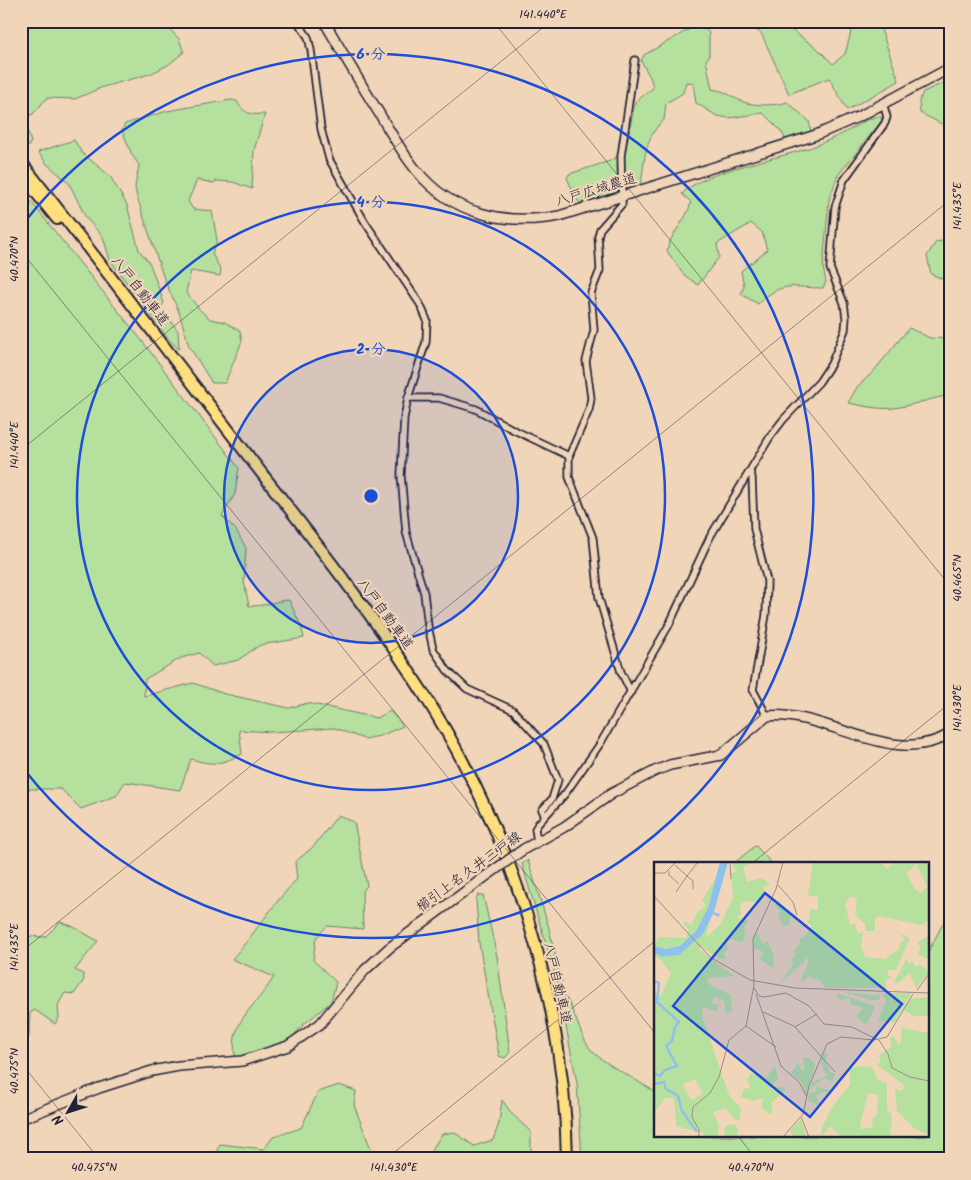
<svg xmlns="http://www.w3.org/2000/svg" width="971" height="1180" font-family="Kalam,'Klee One',sans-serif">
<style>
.green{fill:#b5e09e;stroke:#6c816c}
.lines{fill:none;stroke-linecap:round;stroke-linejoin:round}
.street-casing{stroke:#22223b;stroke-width:9}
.secondary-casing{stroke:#22223b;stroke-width:12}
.highway-casing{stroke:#22223b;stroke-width:14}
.street{stroke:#f1d5b8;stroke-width:5.5}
.secondary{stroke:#f1d5b8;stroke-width:9}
.highway{stroke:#fedf80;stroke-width:10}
.secondary-bridge-casing{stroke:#22223b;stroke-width:12;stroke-linecap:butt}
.secondary-bridge{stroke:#f1d5b8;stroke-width:9}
.ticks{fill:none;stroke:#22223b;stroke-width:1;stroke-opacity:0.45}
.ring{fill:none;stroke:#1d4ed8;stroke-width:2.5}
.labels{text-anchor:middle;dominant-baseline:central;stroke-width:4.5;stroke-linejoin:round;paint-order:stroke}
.street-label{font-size:14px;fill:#22223b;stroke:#f1d5b8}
.inset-river{fill:none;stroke:#90c1ec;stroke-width:2.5}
.inset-road{fill:none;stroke:#9e8d86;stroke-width:1}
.view{fill:#1d4ed8;fill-opacity:0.15;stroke:#1d4ed8;stroke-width:2.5}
.inset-edge{fill:none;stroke:#22223b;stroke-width:2.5}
.centre{fill:#1d4ed8;stroke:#f1d5b8;stroke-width:2.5}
.ring-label{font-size:15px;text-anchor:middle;font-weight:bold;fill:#1d4ed8;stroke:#f1d5b8;stroke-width:4.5;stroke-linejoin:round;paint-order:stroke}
.neatline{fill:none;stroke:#22223b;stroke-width:2}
.ticks-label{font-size:12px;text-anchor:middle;fill:#22223b}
</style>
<rect width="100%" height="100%" fill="#f1d5b8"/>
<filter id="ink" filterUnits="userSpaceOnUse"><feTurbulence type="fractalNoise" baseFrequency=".02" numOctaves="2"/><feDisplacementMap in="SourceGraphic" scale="10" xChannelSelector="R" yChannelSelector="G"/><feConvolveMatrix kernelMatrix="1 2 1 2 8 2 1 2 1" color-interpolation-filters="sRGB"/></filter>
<g filter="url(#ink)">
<!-- green -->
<g class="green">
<path d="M21,21h141l17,18 5,13 -16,13 -18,9 -47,13 -28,12 -28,-1 -14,16 -10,4 8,24 -6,9 -4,-5z"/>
<path d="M745,21h34l38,27 16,16 12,-10 9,-33h24l21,60 -52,29 -18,-32 -40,16 -28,-61 -16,-9z"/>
<path d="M695,26h8l6,7v24l-3,3 6,29c16,3 16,6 29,12 10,5 36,5 46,1l22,19 2,11 -25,8 -5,-9 -18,-18 -34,5 -12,-2 -21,-13 -3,-20 -7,-1 -3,11 -17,10 -2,17c-20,17 -19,40 -23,64l-60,19 -4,-3 -10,-22 2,-4 44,-14 13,-13 9,-45 18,-14 -2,-9 -10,-18 3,-6z"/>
<path d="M950,80v48l-30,-15 -1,-11 4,-10z"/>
<path d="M231,100l6,1c6,13 15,14 28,13l-11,36 -2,39 -19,-7 -17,-1 -2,2 -17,-3 -9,21 5,8 19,2 5,29 -5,14 9,16 -1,6 -29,-5 -5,21 13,17 11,10 15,3 15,9 2,10 -17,42h-13l-23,-37 -10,-34 -15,-33 -27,-82 -2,-10 4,-22 -7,-10 -10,-25 3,-6 42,-13z"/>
<path d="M880,116l2,4 -5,7 -39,48 -9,25 -6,67 3,15 -3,6c-30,0 -41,-8 -65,16l-17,-10 3,-8 -3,-15 26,-21 -5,-18 -11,-9 -34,21 2,13 -21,28 -15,-11 -16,-23c3,-18 20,-30 24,-49l-9,-8c20,-24 103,-36 135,-49 9,-4 17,-7 25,-11 12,-6 24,-16 38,-18z"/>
<path d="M74,140l8,13 28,23 17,29 12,45 11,14 14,39 -6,8 5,11 7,-2 8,11 1,18 -10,-9 -59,-80 -7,-23 -17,-19 -17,-35 -22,-19 -9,-12z"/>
<path d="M21,189l118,148 100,131 -4,26 -13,22 14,14 10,18 -2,33 5,25c18,0 24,-5 40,-6l12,26 3,12 -44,7 -22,15 -25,6 -14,-13 -18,5 -36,21 -1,17 49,-13 32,11 64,14 19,-5 69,15 13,-7 13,15 -23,10 -16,3 -29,-11 -63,4 -33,-2 3,24c-21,10 -28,12 -51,5l-11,31 -55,-8 -9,14 -35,13 -20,-20h-40z"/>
<path d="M947,240h3v42l-19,-8 -4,-18 9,-14z"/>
<path d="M909,328l21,10 20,1v56c-17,3 -33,9 -50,12 -17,4 -35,-1 -52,-4l9,-16 16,-15z"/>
<path d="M338,815l16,7 13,64 -5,5 1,38 -36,-3 -11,12 -3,22 23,22 -5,20 -28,23 -18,20 -25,15 -23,5c-12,-43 17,-55 37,-88l-42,-18c23,-26 41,-55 65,-80l-2,-17 18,-15z"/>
<path d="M756,846l16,18h-39l22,-18z"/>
<path d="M528,860l20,65 14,57 -4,2 -36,-120z"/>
<path d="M478,895h5l14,61 13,96 -5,6 -6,-2 -20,-113 -3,-44z"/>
<path d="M950,910v249h-368l-5,-76 -18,-92c15,9 19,46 34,61 12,12 46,29 62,40v44h272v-182z"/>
<path d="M60,922l12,4 26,15 -23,29 8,4 1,6 -10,14 -9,-1 -7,12 1,13 -4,6 -20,-14 -5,3 -1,24 -8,5v-104l5,-2 19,1z"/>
<path d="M339,1085l17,6 -2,14 19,49 7,5h-167l7,-15 44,5 9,-12 28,-9 17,-36z"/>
<path d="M502,1100l10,14 19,18v27h-105l16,-25 12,-2 20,14 19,-6 6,-17z"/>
</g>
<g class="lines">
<defs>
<g id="street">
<path d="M297,21l11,16 3,13 10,79 8,30 36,63 55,82 7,16 -1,22 -18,56 -4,20 -3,57 5,57 18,61 4,33 5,23 14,21 20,19 46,21 31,34 14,36 -6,19 -10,11 3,6"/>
<path d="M408,398h31l37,11 38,21 55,26"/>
<path d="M750,472l2,5 2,52 13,52 -1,34 -13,75 14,26"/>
<path d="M631,692l-10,-20 -22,-74 -6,-60 -24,-61v-21l20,-46 2,-12 -5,-37 8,-31 -3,-37 9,-23 -2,-34 2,-7 22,-25 -1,-48 14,-96"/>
<path d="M537,841l-2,-12 3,-5 27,-30 35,-50 69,-119 41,-88 60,-100 13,-17 36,-38 12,-18 14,-34 1,-12 -2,-15 -14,-35 5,-61 9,-27 41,-57 2,-6 -4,-14"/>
</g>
<g id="secondary">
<path d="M324,21c18,31 36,62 55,92 12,20 23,40 38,58 35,43 89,55 142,45l257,-81 44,-19 90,-48"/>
<path d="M524,849l40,-22 47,-33 44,-23 15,-6 51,-10 46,-39c61,-6 124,53 183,18"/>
<path d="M21,1119l78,-31 53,-17 27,-5 63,-5 46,-15 32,-22 45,-54 24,-22 93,-69"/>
</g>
<g id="highway">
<path d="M21,162c78,99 155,200 232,300 59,76 120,152 172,234 86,136 140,301 142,463"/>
<path d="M21,174l36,45"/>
</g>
</defs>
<!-- street casing -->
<use href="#street" class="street-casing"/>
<!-- secondary casing -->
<use href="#secondary" class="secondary-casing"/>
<!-- highway casing -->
<use href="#highway" class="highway-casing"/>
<!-- street -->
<use href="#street" class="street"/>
<!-- secondary -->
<use href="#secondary" class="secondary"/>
<!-- highway -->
<use href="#highway" class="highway"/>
<defs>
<path id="secondary-bridge" d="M482,879l42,-30"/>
</defs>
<!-- secondary-bridge casing -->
<use href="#secondary-bridge" class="secondary-bridge-casing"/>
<!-- secondary-bridge -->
<use href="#secondary-bridge" class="secondary-bridge"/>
</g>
</g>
<!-- ticks -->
<path class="ticks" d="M493,21l457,565M21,251l634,782M21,450l530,-429M751,864l199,-161M21,952l929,-752M21,1063l78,96M738,1136l18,23M386,1159l269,-218"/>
<!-- distance rings -->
<circle cx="371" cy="496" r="147" fill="#1d4ed8" fill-opacity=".12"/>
<g class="ring">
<circle cx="371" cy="496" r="147"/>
<circle cx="371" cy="496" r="294"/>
<path d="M23 224A442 442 0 1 1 23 768"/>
</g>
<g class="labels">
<!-- street labels -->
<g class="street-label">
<text transform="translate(596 190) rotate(-17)">八戸広域農道</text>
<text transform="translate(140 291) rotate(52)">八戸自動車道</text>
<text transform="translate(385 614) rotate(54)">八戸自動車道</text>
<text transform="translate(469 872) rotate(-36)">櫛引上名久井三戸線</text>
<text transform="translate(557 983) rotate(77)">八戸自動車道</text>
</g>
</g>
<!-- overview -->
<g transform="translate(654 862)">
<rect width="275" height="275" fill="#f1d5b8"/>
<path d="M66,0l-12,46 -12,23 -16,15 -14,3 -12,-3 5,-9 27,1 3,-8 -5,-6 1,-3 6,4 8,-15 5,-2 2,-4 -4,-3 13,-22zM77,0h23l-11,5 4,15 15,-4 8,7 -7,2 2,8 -5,8 -15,-2 -5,4 1,8 -4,6 8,-1 3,4 -4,5 1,11 -3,5 -9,-4 -7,2 2,8 -5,5 4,5h-7l-19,-12 -3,2 36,27 -27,2 3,7 21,10 1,17 -6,1 -2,-12 -9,-4 -4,6 8,3 -3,5 -13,-4 -1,9 27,79 12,14 -1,10 -4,2 -11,-13 -12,4 6,14 -2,11h-12l-2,-4 -27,-7 -2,-28h-9l-11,15v-132l2,12 5,3 10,-23 -13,-16h-4v-4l9,4 16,-2 24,-21 9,-18 -6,17 2,3 13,-12 12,-27 -2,-24 6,-1zM41,217l8,15 -12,6 -9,-16zM159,0h68l6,7 7,-7h20l1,4 -9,7 9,17 7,3 5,-7 -12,-24h14v58l-8,5 -42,-9 -4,2v13h-10v-7l-10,-9 2,-17 -7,-1 -5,7 5,21 5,-1 3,10 5,-2 -2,14 4,11 20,2 14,-10 1,-6 5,-3 -4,-6 9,4 -14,32h-8v6l4,1 -7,4 2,7h-62l-4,-7 -13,-5 -3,5 -4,-1 7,-17 -1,-7 -3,6 -24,21 14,-20 -3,-2 4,-6 -2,-4 6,-6 1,-7 4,-1 8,-11 -4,-3 2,-14 8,1v-13l-10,-2zM124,38l13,14 -2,10 -6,3 -5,-13 3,-2 -6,-7zM103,70l6,12 5,-3 6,16 -1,11 -13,-9 3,-4 -2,-5 -7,-2v-13zM275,73v24l-11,-4 3,-8 -4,-4zM253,96l2,6 4,-3 2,6 5,-3 9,8 -13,16 -6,-15 -12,10 -4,-1zM190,130l30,3 6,-1 -1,6h-8zM183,131l38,13 -7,16 -4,2 -8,-8 6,-6 -1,-3 -11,-3v-6l-11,2zM228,131h29l-16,29 -17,-1 8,-21zM275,135v19h-15l-11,-6 7,-11zM248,166l27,5v102l-14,-6 -18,-18 -2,-22 7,2 3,-5 -28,-21 4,-4 -2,-6 12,-8 -1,-9 -4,1 8,-2 6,9zM170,190l4,2 -3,6 5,12 5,2 -2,8 -9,-4 -12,9v-5l15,-6 -7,-15zM149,196h7l5,8 -9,28 -5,-12 -10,-9 7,-10 3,7h4zM121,203l3,14 -5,4 -1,7 10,-4 4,4 -15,13 2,7 -3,4 -9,-6 2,-10 -10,3 -12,-4 3,-8 6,-1 -3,-8 3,-6h9l7,4zM205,204l13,1 6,12 9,5v26l5,5 -2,22h-48l-12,-11 -9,11 1,-10 10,-20 18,-22v-16zM214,232h8l2,4 -1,17 -5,4 1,8 -11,2 -2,-5zM163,225l14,3 -15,5 3,10 -11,-4 1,-9 6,1zM147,257l5,18 -13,-1 -3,-5zM70 269a7 7 0 1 1 14 0a7 7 0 1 1-14 0Z" fill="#b5e09e" fill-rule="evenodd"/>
<path d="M66,0h8l-14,50 6,2 -1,3 -6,-3 -10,20 -24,21 -16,2 -9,-4v-7l12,3 14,-3 16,-15 12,-23z" fill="#90c1ec"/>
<path class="inset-river" d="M0,119l5,2 -2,19 22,20 -4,5 -3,14 -6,5 11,20 -12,4 -5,6 -6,-3M0,222l10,-2 2,7 12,7 4,15 15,21"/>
<path class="inset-road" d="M76,0l1,17M21,3l12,11 11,-14M15,9v4l10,9M0,11h11l11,-11M33,14l6,5v8M124,23l15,17 4,13M22,30l11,-16M0,34l56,61 40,23 45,8 134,5M100,126l5,8 5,1 22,-4 23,13 15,18 28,3 26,13M263,128l12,-16M102,132l25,72 18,16 8,15M109,150l31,14 41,46M92,164l30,21M141,165l22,-13M225,178l9,14 4,14 18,9 19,4M147,255l8,20M45,275v-7l-7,-13 1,-10 17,-14 9,-16 10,-37 17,-14 8,-41 -1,-46 23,-50 7,-27M129,275l20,-23 6,-28 18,-42 14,-7 33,3 13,-3 26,-43"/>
<path class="view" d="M111,31l137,111 -92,113 -137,-111z"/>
<rect width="275" height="275" class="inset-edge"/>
</g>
<circle cx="371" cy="496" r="8" class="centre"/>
<g class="ring-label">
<text x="371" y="59">6 分</text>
<text x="371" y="207">4 分</text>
<text x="371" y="354">2 分</text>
</g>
<!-- margin -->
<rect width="971" height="1180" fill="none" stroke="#f1d5b8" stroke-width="55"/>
<!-- north arrow -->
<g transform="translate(68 1112) rotate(231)" stroke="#f1d5b8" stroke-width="4" paint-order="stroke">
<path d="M0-4L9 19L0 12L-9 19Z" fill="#22223b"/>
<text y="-8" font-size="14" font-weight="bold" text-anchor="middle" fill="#22223b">N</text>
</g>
<rect x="28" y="28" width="916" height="1124" class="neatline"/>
<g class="ticks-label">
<text x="543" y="18">141.440°E</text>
<text transform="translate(957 206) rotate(-90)" y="4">141.435°E</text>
<text transform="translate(14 259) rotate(-90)" y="4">40.470°N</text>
<text transform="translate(14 445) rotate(-90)" y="4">141.440°E</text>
<text transform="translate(957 578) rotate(-90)" y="4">40.465°N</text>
<text transform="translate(957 708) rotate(-90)" y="4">141.430°E</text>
<text transform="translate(14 947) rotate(-90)" y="4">141.435°E</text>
<text transform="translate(14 1071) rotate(-90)" y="4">40.475°N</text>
<text x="94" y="1171">40.475°N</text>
<text x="394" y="1171">141.430°E</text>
<text x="751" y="1171">40.470°N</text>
</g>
</svg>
